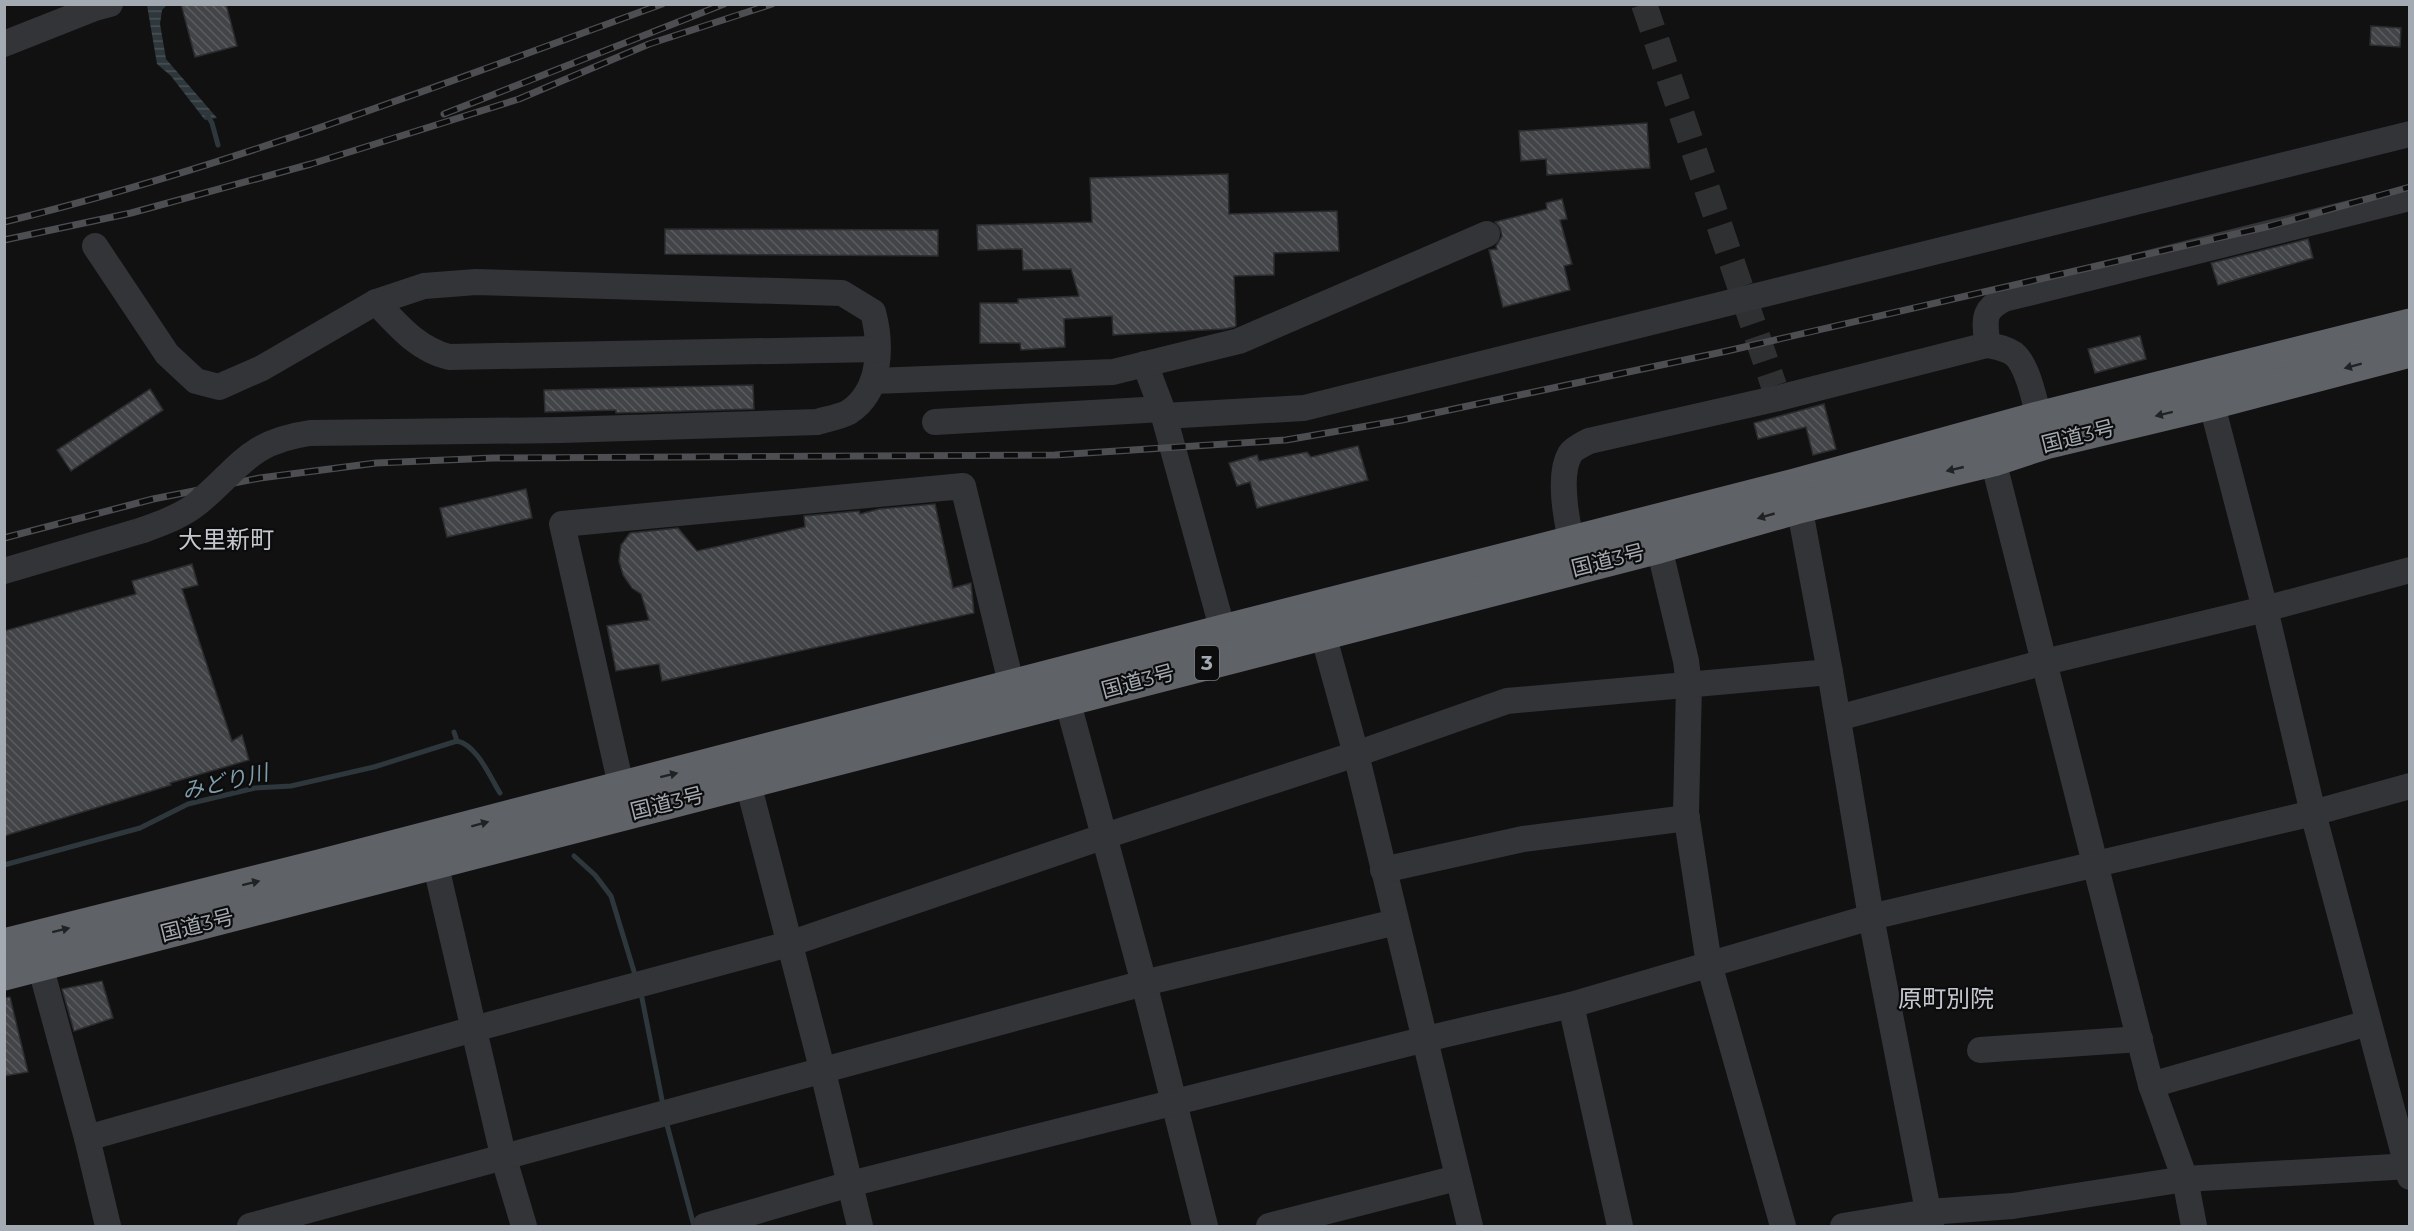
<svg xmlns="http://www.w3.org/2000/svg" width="2414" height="1231" font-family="Montserrat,'Noto Sans JP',sans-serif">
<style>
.water{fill:url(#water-rules)}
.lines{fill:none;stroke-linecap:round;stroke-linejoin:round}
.stream{stroke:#2e373b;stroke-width:5}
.building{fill:url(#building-back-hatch);stroke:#2b2c2e;stroke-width:1.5}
.minor-tunnel{stroke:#2e3032;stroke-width:26;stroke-dasharray:26 13;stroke-linecap:butt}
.minor{stroke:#323437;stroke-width:26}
.highway{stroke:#5f6267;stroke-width:33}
.rail-casing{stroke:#4c4e51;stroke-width:7}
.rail{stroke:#0c0c0d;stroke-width:4.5;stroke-dasharray:14;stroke-linecap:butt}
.minor-bridge{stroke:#323437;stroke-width:26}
.oneway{fill:#212224}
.labels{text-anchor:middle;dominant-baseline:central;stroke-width:4.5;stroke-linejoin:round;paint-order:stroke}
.shield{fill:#0c0c0d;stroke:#767b80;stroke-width:1.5}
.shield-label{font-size:20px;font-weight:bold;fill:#a4aab1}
.street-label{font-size:21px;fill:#a4aab1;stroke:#0c0c0d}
.water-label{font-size:22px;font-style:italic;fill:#7e9ca9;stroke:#0c0c0d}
.quarter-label{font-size:24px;fill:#c4c8ce;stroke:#0c0c0d}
</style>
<defs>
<pattern id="water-rules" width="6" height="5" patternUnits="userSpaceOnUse" patternTransform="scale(1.5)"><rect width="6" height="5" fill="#2e373b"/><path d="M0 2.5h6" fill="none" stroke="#495155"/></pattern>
<pattern id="building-back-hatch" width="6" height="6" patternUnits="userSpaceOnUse" patternTransform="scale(1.5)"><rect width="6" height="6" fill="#434447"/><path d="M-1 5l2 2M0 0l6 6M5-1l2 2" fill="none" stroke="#5b5c5f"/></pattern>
</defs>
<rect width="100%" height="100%" fill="#111112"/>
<!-- water -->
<path class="water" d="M147,5h20l-5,5 -2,14 6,35 51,59 -12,2 -34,-44 -14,-12z"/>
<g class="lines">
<!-- stream -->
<g class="stream">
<path d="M206,113l6,10 6,22"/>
<path d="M454,732l3,9"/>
<path d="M457,741c20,4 33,36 43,52"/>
<path d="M574,856l21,19 16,21 25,82"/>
<path d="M4,865l136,-37 48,-24 67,-16 36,-2 83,-19 83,-26"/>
<path d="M641,993l21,107"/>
<path d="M666,1121l28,105"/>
</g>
</g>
<!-- building -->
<g class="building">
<path d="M181,4h45l11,42 -42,11z"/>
<path d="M2371,26l30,2 -1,19 -30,-2z"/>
<path d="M1647,123l3,45 -103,7 -1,-16 -25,2 -2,-30z"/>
<path d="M1228,174l1,40 108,-3 2,40 -65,2v22l-40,1 2,50 -2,1 -10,2 -111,6 -1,-19 -48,3 1,28 -44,3 -1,-7h-40v-40h38v-4l61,-3 -8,-27 -48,1 -1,-21 -44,1 -1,-25 115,-3 -2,-44z"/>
<path d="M1562,199l5,20 -7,1 12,44 -8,2 6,24 -67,17 -14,-57 8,-1 -1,-3 6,-10 -2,-8 -5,-6 52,-13 -1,-6z"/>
<path d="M665,229l273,1v26l-273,-2z"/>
<path d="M2308,239l5,19 -95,27 -7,-22z"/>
<path d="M2140,336l6,23 -51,14 -7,-24z"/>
<path d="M753,385l1,24 -138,4v-3l-71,2 -1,-22z"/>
<path d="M150,389l13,21 -92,61 -14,-21z"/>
<path d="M1824,404l12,45 -23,6 -7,-28 -48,12 -4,-16z"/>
<path d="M1358,446l10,34 -111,28 -7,-26 -13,4 -8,-23 28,-8 2,6 48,-9 4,5z"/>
<path d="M526,489l6,29 -85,19 -7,-29z"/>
<path d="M935,504l18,84 18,-5 3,30 -312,68 -3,-17 -43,7 -9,-45 42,-6 -8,-26 -9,-6 -9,-13 -4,-14 2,-16 9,-12 48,-5 19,23 108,-24 -1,-11 55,-5 1,3 19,-5z"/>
<path d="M192,564l6,21 -16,4 50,152 10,-6 7,25 -79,23 1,2 -167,51v-205l132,-37 -4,-13z"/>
<path d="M102,981l11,37 -39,13 -12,-42z"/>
<path d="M10,997l18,75 -24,4v-78z"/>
</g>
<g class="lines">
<!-- minor-tunnel -->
<path class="minor-tunnel" d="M1644,4l130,382"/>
<!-- minor -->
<g class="minor">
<path d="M4,44l91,-36 15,-4"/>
<path d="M95,246l72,108 29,27 23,6 43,-19 114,-66 48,-16 52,-4 366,11 31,19c9,34 8,79 -24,100 -9,5 -22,7 -32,10l-256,8"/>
<path d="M376,302c22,23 41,47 73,55l428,-8"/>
<path d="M1987,345c-1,-23 -7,-34 17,-46l406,-101"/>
<path d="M1145,364l17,45"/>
<path d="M873,381l240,-9 126,-31 248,-107"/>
<path d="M2207,386l58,223 48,204 97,364"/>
<path d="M1164,416l140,-8 1106,-274"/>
<path d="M935,422l227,-13 61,222"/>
<path d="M1993,460l158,625 217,-62"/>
<path d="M1796,489l34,183 41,245 60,309"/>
<path d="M1659,547l27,114 3,24 -3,128 23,151 74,262"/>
<path d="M1576,560c-7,-26 -20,-82 -6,-106 3,-5 13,-10 19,-13l190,-43 208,-53c10,2 19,3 27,9 16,13 23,59 29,80"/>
<path d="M4,571l139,-41"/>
<path d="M1318,616l38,138 114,472"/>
<path d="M1062,681l82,302 61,243"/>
<path d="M1838,718l207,-56 220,-53 145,-39"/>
<path d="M743,764l80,308 37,154"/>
<path d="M625,803l-63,-279 401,-38 49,201"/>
<path d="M431,845l73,314 20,67"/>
<path d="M1383,870l140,-31 164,-21"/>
<path d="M40,965l47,173 21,88"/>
<path d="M1571,1005l49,221"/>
<path d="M1980,1050l160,-11"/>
<path d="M2151,1085l34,94 9,47"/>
<path d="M87,1138l387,-109 315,-85 316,-108 251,-82 151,-53 323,-29"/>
<path d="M250,1226l894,-243 252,-61"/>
<path d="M705,1226l145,-42 576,-145 145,-34 300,-88 442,-104 97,-27"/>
<path d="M1269,1226l188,-48"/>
<path d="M1843,1226l85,-14 85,-6 172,-27 225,-13"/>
</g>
<!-- highway -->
<g class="highway">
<path d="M4,945l315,-79 904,-235 572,-146 243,-67 372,-93"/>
<path d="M4,974l1655,-427 140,-40 194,-47 52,-17 167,-40 198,-52"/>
</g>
<defs>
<g id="rail">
<path d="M444,114l280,-110"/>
<path d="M4,222c225,-55 441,-139 658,-218"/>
<path d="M4,240l127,-27 180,-49 208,-65 130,-55 123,-40"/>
<path d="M4,538l149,-39 107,-21 116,-15 117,-5 562,-3 231,-15 116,-20 325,-69 543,-125 140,-39"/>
</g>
</defs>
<!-- rail casing -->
<use href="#rail" class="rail-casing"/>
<!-- rail -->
<use href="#rail" class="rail"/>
<!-- minor-bridge -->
<path class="minor-bridge" d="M143,530c19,-7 39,-14 55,-27 43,-36 50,-61 112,-70l251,-3"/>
</g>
<!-- one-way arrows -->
<defs><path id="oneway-solid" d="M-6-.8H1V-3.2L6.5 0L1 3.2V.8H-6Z" transform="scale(1.5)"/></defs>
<g class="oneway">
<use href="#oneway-solid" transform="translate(2353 366) rotate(165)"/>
<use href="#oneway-solid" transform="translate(2164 414) rotate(166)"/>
<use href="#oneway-solid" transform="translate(1955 469) rotate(167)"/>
<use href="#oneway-solid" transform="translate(1766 516) rotate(164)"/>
<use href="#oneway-solid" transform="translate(669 775) rotate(-14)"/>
<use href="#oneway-solid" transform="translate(480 824) rotate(-15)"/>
<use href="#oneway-solid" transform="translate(251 883) rotate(-14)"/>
<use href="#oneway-solid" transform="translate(61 930) rotate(-14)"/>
</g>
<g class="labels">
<!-- shield labels -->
<rect class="shield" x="1195" y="646" width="24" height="34" rx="4.5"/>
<g class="shield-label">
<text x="1207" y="663">3</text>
</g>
<!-- street labels -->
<g class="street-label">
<text transform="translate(2078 436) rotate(-14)">国道3号</text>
<text transform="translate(1608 560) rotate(-14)">国道3号</text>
<text transform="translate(1138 681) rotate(-15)">国道3号</text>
<text transform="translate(667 803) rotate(-14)">国道3号</text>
<text transform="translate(197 925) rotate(-14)">国道3号</text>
</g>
<!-- water labels -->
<g class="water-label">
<text transform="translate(225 782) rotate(-13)">みどり川</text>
</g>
<!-- quarter labels -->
<g class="quarter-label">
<text x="226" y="539">大里新町</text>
<text x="1946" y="998">原町別院</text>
</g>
</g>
<!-- border -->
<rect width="2414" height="1231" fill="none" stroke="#a4aab1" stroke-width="12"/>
</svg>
